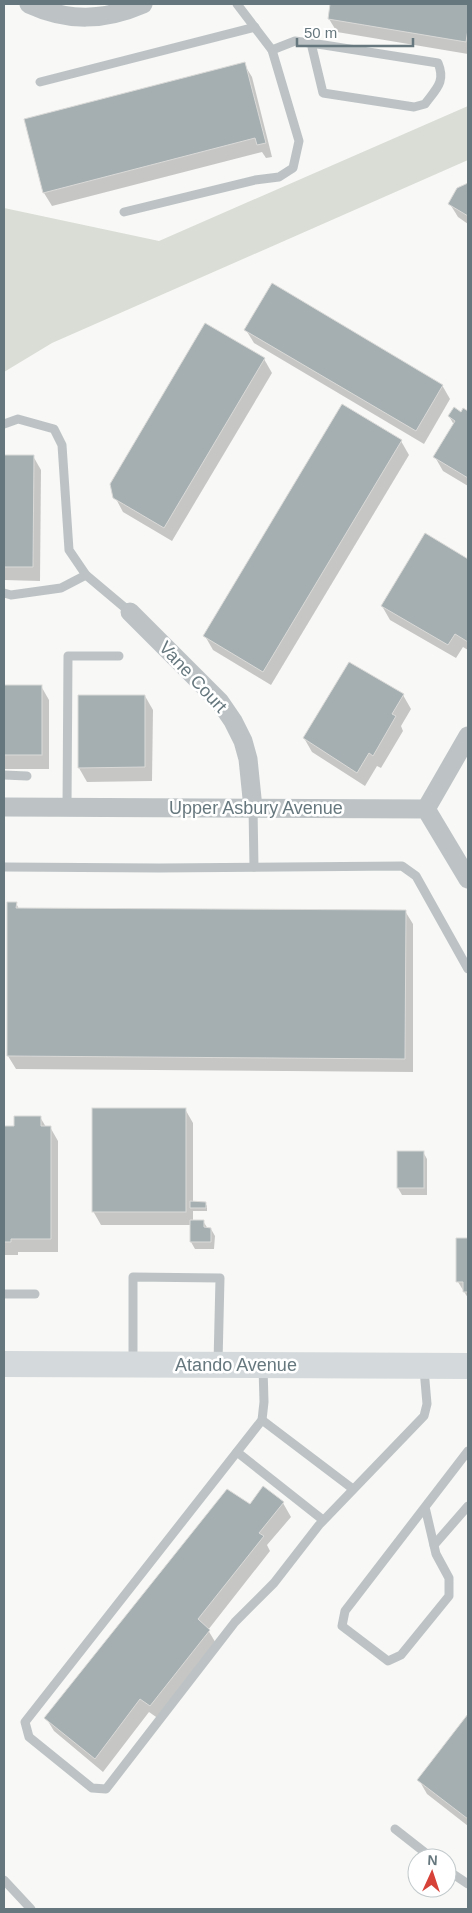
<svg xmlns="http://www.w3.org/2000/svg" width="472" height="1913" font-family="Arial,sans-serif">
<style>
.green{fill:#d9ddd5}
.shadow{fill:#0003}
.building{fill:#a5afb2;stroke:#dadad8}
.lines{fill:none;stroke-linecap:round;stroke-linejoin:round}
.service{stroke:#bdc3c5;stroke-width:9}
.minor{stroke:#bdc3c5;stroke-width:19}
.secondary{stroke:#d4d9db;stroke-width:26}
.labels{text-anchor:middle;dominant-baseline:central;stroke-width:5;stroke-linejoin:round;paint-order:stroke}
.street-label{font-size:18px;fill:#66787e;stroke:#fff}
</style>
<rect width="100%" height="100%" fill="#f8f8f6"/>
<!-- green -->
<path class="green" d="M468,106v54l-416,183 -48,29v-164l155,33z"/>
<!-- shadow -->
<g class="shadow">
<path d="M332,4h136v50l-131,-22 -8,-13z"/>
<path d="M244,64l8,13 20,80 -6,1 -4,-6 -210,54 -8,-13 -19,-73z"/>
<path d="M468,184v40l-10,-7 -8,-13 8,-15z"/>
<path d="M246,330l196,55 8,14 -26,45 -170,-101z"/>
<path d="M264,359l8,14 -100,168 -49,-29 -8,-15z"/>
<path d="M343,406l58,35 8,14 -138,230 -58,-35 -8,-14z"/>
<path d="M463,410l5,3v73l-25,-15 -8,-14 19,-32 -5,-9 12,-3z"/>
<path d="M4,456h29l8,14 -1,111 -36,-1z"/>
<path d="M425,535l43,26v89l-5,-3 -7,11 -66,-38 -8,-14z"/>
<path d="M4,686h37l8,14v69h-45z"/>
<path d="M403,695l8,14 -10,17 2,5 -22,37 -4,-2 -12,20 -53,-34 -8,-14z"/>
<path d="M79,696h66l8,14 -1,71 -65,1 -8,-14z"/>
<path d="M16,903l3,6 386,2 8,13v148l-397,-3 -8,-13z"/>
<path d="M185,1109l8,14v80h12l2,3v5h-14v10h10l5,8h3l4,7 -1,13h-19l-4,-7v-17h-90l-8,-14z"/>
<path d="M40,1117l6,10h4l8,14v111h-40v3h-14v-128h12z"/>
<path d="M398,1152h25l4,7v36h-25l-4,-7z"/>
<path d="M458,1239h10v59l-10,-16z"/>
<path d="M283,1503l8,14 -24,28 3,6 -62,79 9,15 -58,74 -10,-7 -46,60 -49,-41 -8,-13z"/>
<path d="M468,1716v110l-41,-32 -8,-14z"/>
</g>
<!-- building -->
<g class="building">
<path d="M330,4h138v25l-2,13 -138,-23z"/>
<path d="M245,62l21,81 -9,2 -2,-7 -212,55 -19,-74z"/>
<path d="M468,183v33l-20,-12 9,-16z"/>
<path d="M272,283l171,102 -27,46 -172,-101z"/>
<path d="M205,323l60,35 -101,170 -51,-30 -3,-14z"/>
<path d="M342,404l60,36 -139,232 -60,-36z"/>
<path d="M454,407l7,5 2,-4 5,3v67l-35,-21 22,-36 -7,-5z"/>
<path d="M4,455h30l-1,112h-29z"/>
<path d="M425,533l43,26v83l-13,-8 -7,11 -67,-39z"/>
<path d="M349,662l55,32 -12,20 4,2 -23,40 -4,-3 -12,20 -54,-35z"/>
<rect x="4" y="685" width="38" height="70"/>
<path d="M78,695h67v72l-67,1z"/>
<path d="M7,902h10l-1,6 390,2 -1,149 -398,-3z"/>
<rect x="92" y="1108" width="94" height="104"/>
<path d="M14,1116h27v10h10v113h-40v3h-7v-116h10z"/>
<rect x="397" y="1151" width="27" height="37"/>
<path d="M190,1201l16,1v6h-16z"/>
<path d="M190,1220h14v7l7,1v14h-21z"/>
<path d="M456,1238h12v54h-5v-10h-7z"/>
<path d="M263,1486l21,16 -25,31 5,3 -66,83 12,11 -60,76 -10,-7 -45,60 -51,-41 183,-229 23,15z"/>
<path d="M468,1714v105l-51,-39z"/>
</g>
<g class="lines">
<!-- service -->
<g class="service">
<path d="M272,50l23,-9 29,4 114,18c8,19 -2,26 -13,41l-11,3 -91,-14 -12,-50"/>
<path d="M40,82l215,-55"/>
<path d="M124,212l131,-32 24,-3 14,-9 6,-27 -27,-91 -35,-46"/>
<path d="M4,424l14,-5 36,10 8,16 7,105 17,25 44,37"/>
<path d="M4,593l7,2 50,-7 25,-13"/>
<path d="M4,775l23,1"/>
<path d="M67,808l1,-152h51"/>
<path d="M253,808l1,59"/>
<path d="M4,867l155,1 243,-2 14,10 52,93"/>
<path d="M4,1294h31"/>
<path d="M133,1362v-85l87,1 -2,85"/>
<path d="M263,1367l1,35 -2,18 -237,302 4,15 63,51 14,1 129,-167 39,-39 45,-58 105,-109 3,-12 -3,-35"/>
<path d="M262,1420l91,69"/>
<path d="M237,1452l86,68"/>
<path d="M425,1507l11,47 13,24v18l-48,59 -13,6 -46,-35 3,-15 123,-160"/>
<path d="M434,1545l34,-39"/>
<path d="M395,1829l37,29"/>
<path d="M447,1870l21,14"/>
<path d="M4,1880l27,29"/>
</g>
<!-- minor -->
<g class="minor">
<path d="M29,4c39,18 75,17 114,0"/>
<path d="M130,612l90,90 13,19 10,20 5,18 5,49"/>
<path d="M4,807l422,2 42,70"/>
<path d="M426,809l42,-73"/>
</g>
<!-- secondary -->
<path class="secondary" d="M4,1364l464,2"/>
</g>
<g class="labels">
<!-- street labels -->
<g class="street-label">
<text transform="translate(193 677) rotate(47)">Vane Court</text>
<text x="256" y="808">Upper Asbury Avenue</text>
<text x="236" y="1365">Atando Avenue</text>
</g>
</g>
<!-- border -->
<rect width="472" height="1913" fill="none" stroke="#66787e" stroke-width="10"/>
<!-- north arrow -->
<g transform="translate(432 1873) rotate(3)"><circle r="24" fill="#ffffff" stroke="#c2c9cb"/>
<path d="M0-4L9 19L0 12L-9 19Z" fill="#d64138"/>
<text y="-8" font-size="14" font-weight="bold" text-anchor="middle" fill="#66787e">N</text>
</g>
<!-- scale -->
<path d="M297 38v8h116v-8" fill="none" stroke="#66787e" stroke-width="2.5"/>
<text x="304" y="38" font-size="15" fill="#66787e" stroke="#ffffff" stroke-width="4" paint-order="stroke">50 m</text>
</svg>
